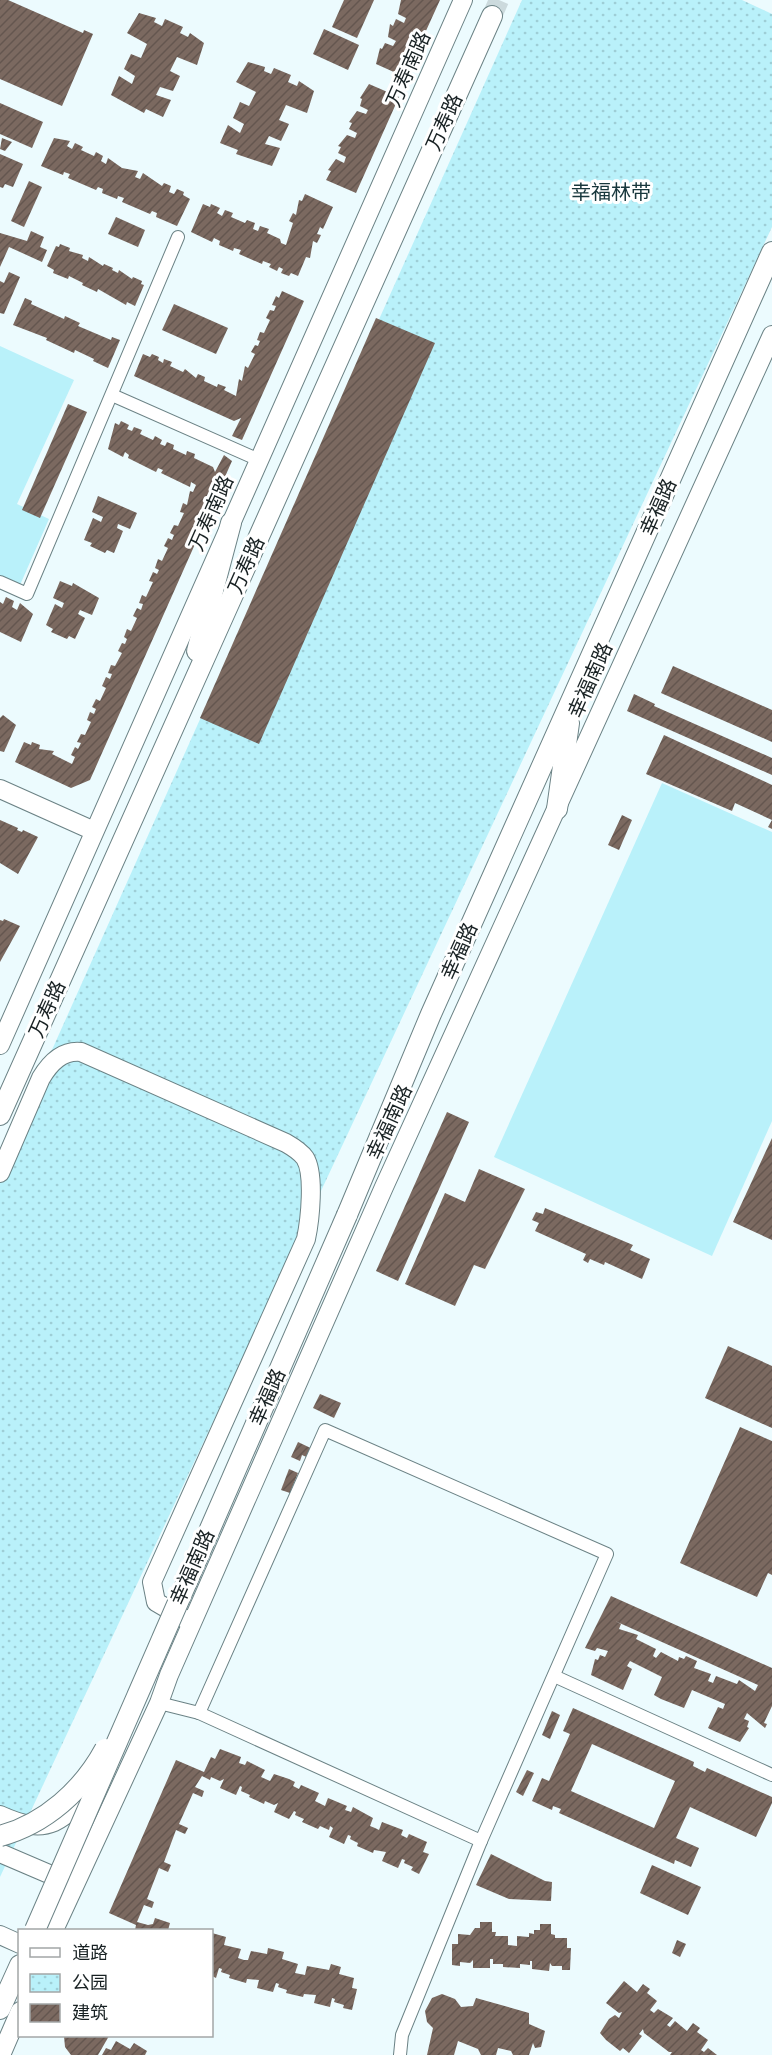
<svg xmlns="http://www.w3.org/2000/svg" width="772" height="2055" font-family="'DM Sans','Noto Sans SC',sans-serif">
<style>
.park{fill:url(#park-dots)}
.pitch{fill:#b9f1fa}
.building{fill:url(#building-hatch);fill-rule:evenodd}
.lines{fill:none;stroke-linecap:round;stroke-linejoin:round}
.primary-tunnel{stroke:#ccdadd;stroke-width:20;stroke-dasharray:20 10;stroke-linecap:butt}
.street-casing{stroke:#6b8285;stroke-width:14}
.secondary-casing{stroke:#6b8285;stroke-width:20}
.primary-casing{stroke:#6b8285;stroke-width:22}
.street{stroke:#fff;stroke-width:12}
.secondary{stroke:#fff;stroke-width:18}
.primary{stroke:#fff;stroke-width:20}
.primary-bridge-casing{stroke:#6b8285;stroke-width:22;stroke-linecap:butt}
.primary-bridge{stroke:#fff;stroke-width:20}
.labels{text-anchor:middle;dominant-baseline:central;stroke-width:6;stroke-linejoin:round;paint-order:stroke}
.street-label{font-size:20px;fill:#182123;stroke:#fff}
.park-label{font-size:20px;fill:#18373c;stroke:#fff}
</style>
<defs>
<pattern id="park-dots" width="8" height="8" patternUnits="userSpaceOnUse" patternTransform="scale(1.5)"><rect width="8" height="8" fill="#b9f1fa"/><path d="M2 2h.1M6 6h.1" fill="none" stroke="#9eced6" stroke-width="1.8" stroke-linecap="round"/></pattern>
<pattern id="building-hatch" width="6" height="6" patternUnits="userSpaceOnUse" patternTransform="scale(1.5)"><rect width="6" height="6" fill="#7b6960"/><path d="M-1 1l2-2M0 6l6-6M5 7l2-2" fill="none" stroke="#64564f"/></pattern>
</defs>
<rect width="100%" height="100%" fill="#ecfbfe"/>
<!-- park -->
<path class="park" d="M522,0h220l30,14v213l-772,1650v-711z"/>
<!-- pitch -->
<g class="pitch">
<path d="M0,346l74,34 -57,124 32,15 -29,66 -20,-9z"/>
<path d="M662,783l110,49v289l-60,135 -218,-99z"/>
</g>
<!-- building -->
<g class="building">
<path d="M0,0h8l75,33 1,-3 9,4 -31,72 -62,-27z"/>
<path d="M344,0h30l-17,38 -25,-11z"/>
<path d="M401,0h39l-35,77 -29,-13 4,-16 2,1 3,-6 8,3 3,-5 -8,-4 2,-13 3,2 3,-7 8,4 2,-5 -8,-4z"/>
<path d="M139,13l17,5 -2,4 8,4 3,-7 18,8 -3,6 8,4 2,-4 14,10 -7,22 -20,-8 -7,14 10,5 -7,15 -13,-4 -4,8 15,5 -8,17 -17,-8 -2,4 -33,-18 8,-19 13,8 3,-8 -11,-7 7,-15 10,4 6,-14 -20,-11z"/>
<path d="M324,29l35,16 -11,25 -35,-16z"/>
<path d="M248,62l17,5 -1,4 7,3 3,-6 17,7 -3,7 9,4 2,-5 15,10 -7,22 -21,-8 -7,15 10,4 -8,17 -12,-5 -4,8 15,4 -8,18 -36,-12 2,-4 -18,-7 8,-18 12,8 4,-9 -11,-6 7,-16 9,4 7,-14 -20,-10z"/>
<path d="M369,84l30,13 -43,96 -30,-13 5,-9 -3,-1 8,-11 8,4 2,-6 -8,-4 3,-6 -3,-1 9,-11 8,3 2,-5 -8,-4 3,-6 -3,-1 8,-11 9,3 2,-4 -8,-4 2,-7 -2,-1z"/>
<path d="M0,103l43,19 -11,26 -32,-14z"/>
<path d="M2,138l10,4 -7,9 -5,-2z"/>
<path d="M54,138l16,3 -3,5 5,3 3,-6 8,4 -2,3 13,6 2,-4 7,4 -2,5 5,3 2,-6 14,10 16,3 -3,6 5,2 3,-6 19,13 2,-3 7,3 -2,6 5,2 3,-5 7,3 -1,3 7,4 -13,27 -21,-9 1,-4 -5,-2 -2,3 -28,-12 2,-4 -6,-2 -1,3 -15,-6 1,-4 -5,-2 -2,3 -28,-12 2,-4 -6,-2 -1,3 -22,-9z"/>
<path d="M0,154l23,10 -10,23 -8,-3 -2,4 -3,-1z"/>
<path d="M29,181l13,6 -18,40 -13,-6z"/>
<path d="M305,194l28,13 -10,22 -3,-2 -3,7 4,1 -4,8 -4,-2 -3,17 -4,-1 -8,19 -7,-3 -2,3 -8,-3 2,-4 -4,-2 -2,4 -8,-4 2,-3 -8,-3 -1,3 -23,-10 2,-4 -7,-2 -1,3 -14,-6 1,-4 -6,-3 -2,4 -21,-10 12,-28 7,3 1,-3 9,4 -3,5 5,3 3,-6 8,3 -2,4 14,6 2,-3 8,3 -2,6 5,2 2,-5 9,3 -2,4 13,6 1,4 5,2 7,-22 -4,-2 4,-8 3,2 3,-15 3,1z"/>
<path d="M116,217l29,13 -7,17 -30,-13z"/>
<path d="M31,231l13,6 -4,10 7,3 -5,12 -33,-15 -9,20v-34l27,8z"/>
<path d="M60,244l10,4 -1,3 14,4 -1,3 6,3 1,-4 14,9 1,-2 9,4 -1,2 6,3 1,-3 13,9 1,-2 9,4 -1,3 3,1 -9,21 -8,-4 -1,3 -28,-16 -1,3 -15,-7 1,-2 -14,-7 -1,3 -15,-6 1,-3 -7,-4 9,-20 3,1z"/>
<path d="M9,272l11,5 -16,37 -4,-1v-32l4,2z"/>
<path d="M282,291l22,10 -62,139 -10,-4 9,-18 -7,3 -100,-45 9,-22 7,3 2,-3 7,3 -1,3 5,3 1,-4 8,3 -2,4 13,6 2,-3 11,9 2,-4 7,3 -1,4 13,6 1,-3 8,3 -2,3 12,6 3,-17 3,2 3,-15 3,2 7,-14 -4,-2 4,-7 3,1 2,-5 -3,-1 3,-8 4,1 6,-13 -4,-2 4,-8 4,1 2,-5 -4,-1 4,-9 3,2z"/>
<path d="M25,298l7,3 -1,3 33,15 1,-3 15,7 -2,3 33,14 1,-3 8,3 -12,28 -15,-7 1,-2 -19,-9 -1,3 -28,-13 1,-2 -34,-13z"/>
<path d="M174,304l54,24 -12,26 -54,-24z"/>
<path d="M376,318l59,25 -176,401 -59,-26z"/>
<path d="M68,404l19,8 -47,106 -18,-8z"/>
<path d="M121,421l8,4 -2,4 5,2 2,-4 8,3 -2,4 13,6 2,-4 7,4 -2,4 5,2 2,-4 7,3 -1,4 13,6 1,-4 8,3 -1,4 19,9 2,5 9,-17 8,6 -142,319 -19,8 -56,-26 9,-20 7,3 1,-3 8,3 -1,4 15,2 -2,3 20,10 3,-7 -4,-2 4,-8 3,2 3,-6 -4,-1 4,-8 4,1 6,-13 -4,-2 3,-8 4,2 2,-5 -4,-2 4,-8 4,2 6,-13 -4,-2 4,-9 4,2 2,-5 -4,-1 3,-8 4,1 7,-13 -4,-2 4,-8 3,1 2,-5 -3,-2 3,-8 4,2 6,-13 -4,-2 4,-8 4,2 2,-6 -4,-1 3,-8 4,2 7,-15 -4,-1 4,-9 4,2 2,-4 -4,-2 3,-9 4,2 6,-13 -4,-2 4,-8 4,2 2,-5 -4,-2 4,-8 4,1 6,-13 -4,-1 3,-9 4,2 3,-14 3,1 3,-7 -5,-3 -1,5 -29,-14 2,-3 -5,-2 -2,4 -28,-14 1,-3 -4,-3 -2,5 -15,-8 7,-26 4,2z"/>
<path d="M98,496l39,17 -7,16 -12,-5 -1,4 6,3 -9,22 -7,-3 -2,3 -15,-7 2,-3 -8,-3 9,-22 8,4 2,-5 -11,-5z"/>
<path d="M60,581l12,5 1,-3 26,15 -7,17 -12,-5 -2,4 7,4 -10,21 -6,-3 -2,3 -16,-7 2,-3 -7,-4 9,-21 7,4 2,-5 -11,-5z"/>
<path d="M6,597l8,4 -2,6 5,3 3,-7 13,11 -12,28 -21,-10v-30l3,2z"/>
<path d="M673,666l99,44v32l-111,-49z"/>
<path d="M634,694l21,10 -1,2 118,52v17l-145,-64z"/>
<path d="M3,715l13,10 -12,27 -4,-1v-33z"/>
<path d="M664,735l108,50v44l-4,-2 4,-7 -37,-17 -3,8 -86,-37z"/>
<path d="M622,815l10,5 -13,30 -11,-5z"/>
<path d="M0,820l18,8 -1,2 5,2 1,-2 15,7 -20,37 -18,-11z"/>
<path d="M4,919l16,7 -20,36v-42l3,1z"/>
<path d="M447,1112l22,10 -71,159 -22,-10z"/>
<path d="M772,1138v102l-39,-18z"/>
<path d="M479,1169l46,20 -40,80 -11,-4 -19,41 -50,-22 40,-91 20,9z"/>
<path d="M545,1208l88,37 -3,5 20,9 -8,20 -37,-17 -1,3 -14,-6 -2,4 -5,-3 3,-6 -51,-23 4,-8 -7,-3 4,-8 7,2z"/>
<path d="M728,1346l44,20v62l-67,-30z"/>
<path d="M320,1394l21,9 -7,15 -21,-10z"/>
<path d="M740,1427l32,14v134l-4,-2 -11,24 -77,-34z"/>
<path d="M298,1442l21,10 -4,9 -13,-6 -2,6 -9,-4z"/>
<path d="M289,1469l9,4 -8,20 -9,-3z"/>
<path d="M611,1596l161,72v38l-8,17 3,1 -2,4 -18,-15 -3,6 5,2 -2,6 2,1 -9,14 -26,-11 -6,-3 10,-21 5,2 2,-5 -33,-14 -8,18 -23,-9 -7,-4 8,-18 -32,-16 -3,5 5,3 -9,21 -32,-15 4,-16 3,1 2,-5 5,2 3,-6 -11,-3 -2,3 -10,-3zM615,1621l143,64 -3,6 -16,-11 -2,4 -21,-8 -3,7 -5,-2 3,-7 -17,-6 3,-7 -11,-5 -2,3 -5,-2 -1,4 -17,-9 -5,6 -3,-2 3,-7 -20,-10 2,-4 -19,-6 2,-5z"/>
<path d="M573,1708l121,54 -1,4 12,6 2,-4 65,29v6l-16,34 -66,-30 -14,31 23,10 -8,19 -16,-7 -1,4 -115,-51 2,-4 -8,-3 -1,4 -20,-9 10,-23 7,3 21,-47 -7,-3zM592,1744l83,37 -21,47 -83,-37z"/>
<path d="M552,1711l8,4 -10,24 -8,-4z"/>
<path d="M220,1749l21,8 -2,6 6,2 2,-4 18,9 -4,7 9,4 4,-7 15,5 6,3 -2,4 6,3 2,-4 18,8 -4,8 10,5 3,-8 19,8 -2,4 6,2 2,-5 20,11 -3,8 5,2 4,2 3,-8 21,8 -2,5 6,3 2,-4 18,8 -4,10 6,2 -10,20 -8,-4 2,-3 -9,-4 1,-3 -3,-1 -4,9 -16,-7 4,-9 -12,-2 -1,3 -16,-7 1,-3 -8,-4 1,-3 -3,-1 -4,9 -15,-7 4,-9 -3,-2 -1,4 -9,-4 -2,3 -16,-7 2,-3 -9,-4 1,-3 -2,-1 -5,8 -15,-7 4,-9 -4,2 -9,-4 -1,3 -15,-7 1,-2 -9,-4 1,-4 -2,-1 -4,9 -16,-7 4,-9 -4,2 -9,-4 -1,3 -8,-4 -7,11 9,4 -2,6 -9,-4 -14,31 9,4 -3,6 -9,-4 -12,32 7,3 -3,7 -9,-4 -12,31 7,3 -2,6 -8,-3 -7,17 11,3 5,-1 2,-6 15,5 -2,7h-33l1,-5 -27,-12 67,-153 28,12 7,-15 4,2z"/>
<path d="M527,1770l7,3 -11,23 -7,-4z"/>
<path d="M491,1854l54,27 7,1 -1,19 -42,-2 -33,-14z"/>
<path d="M652,1865l49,22 -13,28 -48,-22z"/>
<path d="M480,1922h12v10h4l-1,4h13v9l9,1v-10l12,1v-4l5,1v-4h6v-6h11v10l4,1v3h12v10h4l-1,22h-8v-4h-10l-2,-3 -1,8 -17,-2v-8h-2v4l-10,-1v4l-17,-1v-3h-10v-5h-3v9h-17v-8l-3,3 -10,-1v4l-8,-1v-21h6v-10l12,1 5,-7h5z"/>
<path d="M212,1933l14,4 -2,8 17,4 -3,9 6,2h4l3,-9 16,3 1,-6 16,4 -2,7 16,5 -3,9 10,2 2,-9 22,4 2,-6 10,3 -2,7 15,4 -2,10 5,1 -5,21 -9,-2 1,-3 -10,-3 1,-3 -3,-1 -2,9 -16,-4 2,-8 -12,-1 -1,3 -17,-4 1,-3 -9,-3 1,-3 -3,-1 -3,9 -16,-4 2,-8 -12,-1 -1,4 -17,-5 1,-3 -9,-3 1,-3 -3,-1 -3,10 -4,-2z"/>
<path d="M677,1940l9,4 -6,13 -8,-4z"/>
<path d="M624,1981l13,11 6,-8 7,5 -3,4 10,8 -7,9 4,3 4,-4 15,9 -6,7 3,2 5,-6 12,10 6,-8 7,5 -3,4 11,8 -7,10 3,2 4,-4 9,7h-47l2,-3h-3l-25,-19 -1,-4 -4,5 3,2 -13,17 -6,-5 -3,3 -14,-11 -6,-7 5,-8 4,-6 6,-4 4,3 3,-6 -3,1 -13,-10z"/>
<path d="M442,1994l13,5 6,8 12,-1 3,-8 53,15v11l16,7 -4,16 -6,1 -2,-5 -4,12h-16l-2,-4 -13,-3 -2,7h-15l-3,-6 -20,-8 -4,14h-27l6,-27 -6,-6 -2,-11 7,-13z"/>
<path d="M64,2036h45l-11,19h-27l-6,-8z"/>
<path d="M116,2041l14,8 4,-6 13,8 -2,4h-43l4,-7 5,2z"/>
</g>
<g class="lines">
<!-- primary-tunnel -->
<path class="primary-tunnel" d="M492,16l7,-16"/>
<defs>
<g id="street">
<path d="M112,395l147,65"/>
<path d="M0,582l27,12 151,-357"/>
<path d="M554,1676l218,99"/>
<path d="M159,1703l40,10 282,128"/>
<path d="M199,1713l126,-283 282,124 -126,287 -79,194 -2,20"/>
</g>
<g id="secondary">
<path d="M0,789l94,42"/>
<path d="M0,1045l463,-1045"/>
<path d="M0,1173l41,-95c9,-15 21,-28 40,-26l205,91c7,4 14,8 19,15 10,16 5,62 1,81l-154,343 4,20 29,17"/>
<path d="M0,1815c52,24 65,4 97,-35"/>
<path d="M0,1853l70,30"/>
<path d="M54,1930l105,-227 10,-28 215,-488 388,-852"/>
<path d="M0,1935l20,9"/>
<path d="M1,2055l19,-44"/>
</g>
<g id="primary">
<path d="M197,651l34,-128"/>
<path d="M557,809l12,-86"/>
<path d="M0,1115l492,-1099"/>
<path d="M347,1215l84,-201 341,-762"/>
<path d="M0,2009l20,-44"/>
</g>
</defs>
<!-- street casing -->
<use href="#street" class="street-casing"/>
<!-- secondary casing -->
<use href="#secondary" class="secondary-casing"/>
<!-- primary casing -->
<use href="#primary" class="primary-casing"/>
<!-- street -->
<use href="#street" class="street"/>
<!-- secondary -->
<use href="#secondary" class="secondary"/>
<!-- primary -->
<use href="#primary" class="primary"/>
<defs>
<g id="primary-bridge">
<path d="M0,1836c45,-12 83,-46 105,-87"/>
<path d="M35,1930l312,-715"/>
</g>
</defs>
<!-- primary-bridge casing -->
<use href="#primary-bridge" class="primary-bridge-casing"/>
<!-- primary-bridge -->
<use href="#primary-bridge" class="primary-bridge"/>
</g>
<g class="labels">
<!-- street labels -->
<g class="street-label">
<text transform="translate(408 69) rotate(-66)">万寿南路</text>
<text transform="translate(444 122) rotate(-66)">万寿路</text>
<text transform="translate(658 507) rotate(-66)">幸福路</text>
<text transform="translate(211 513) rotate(-66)">万寿南路</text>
<text transform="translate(246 565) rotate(-66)">万寿路</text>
<text transform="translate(590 680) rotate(-66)">幸福南路</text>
<text transform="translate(459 951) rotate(-66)">幸福路</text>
<text transform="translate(47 1009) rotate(-66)">万寿路</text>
<text transform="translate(389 1122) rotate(-65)">幸福南路</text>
<text transform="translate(267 1397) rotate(-66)">幸福路</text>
<text transform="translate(192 1567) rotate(-66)">幸福南路</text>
</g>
<!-- park labels -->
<g class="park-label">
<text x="611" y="192">幸福林带</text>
</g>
</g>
<!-- legend -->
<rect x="18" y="1929" width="195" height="108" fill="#ffffff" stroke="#a3a6a7" stroke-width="1.5"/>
<rect x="30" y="1948" width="30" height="9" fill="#ffffff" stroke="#a3a6a7" stroke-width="1.5"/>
<text x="72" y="1959" font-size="18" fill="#182123">道路</text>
<rect x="30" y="1974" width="30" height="18" fill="url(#park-dots)" stroke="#a3a6a7" stroke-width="1.5"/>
<text x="72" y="1989" font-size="18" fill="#182123">公园</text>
<rect x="30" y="2004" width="30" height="18" fill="url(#building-hatch)" stroke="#a3a6a7" stroke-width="1.5"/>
<text x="72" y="2019" font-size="18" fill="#182123">建筑</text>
</svg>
